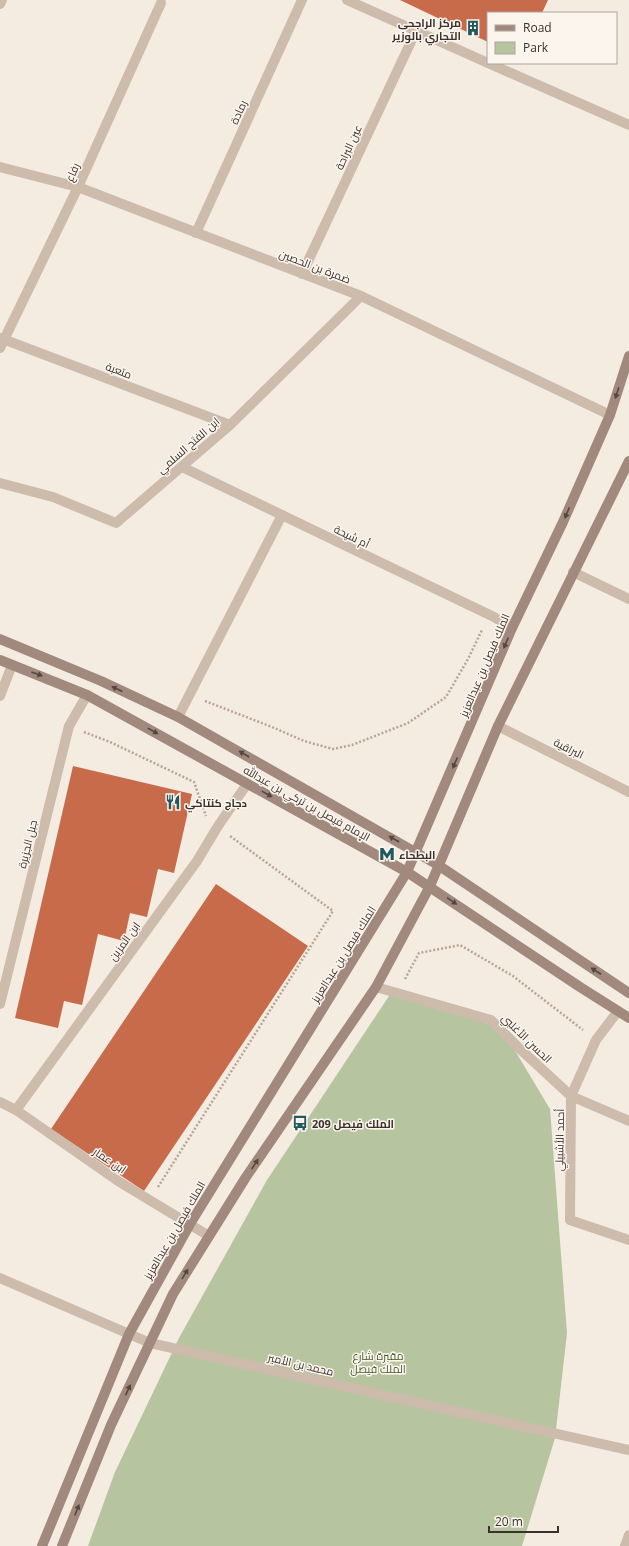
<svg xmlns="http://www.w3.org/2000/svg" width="629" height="1546" font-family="'Open Sans',Cairo,sans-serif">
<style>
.green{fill:#b7c4a0}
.building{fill:#c76b4b}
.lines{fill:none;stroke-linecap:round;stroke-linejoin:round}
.path{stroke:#b9a596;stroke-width:2.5;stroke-dasharray:2 2;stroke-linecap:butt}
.street{stroke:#cdbbac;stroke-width:10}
.secondary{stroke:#a18a7d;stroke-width:10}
.oneway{fill:#544640}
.labels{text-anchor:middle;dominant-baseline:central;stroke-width:3;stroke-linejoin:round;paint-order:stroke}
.poi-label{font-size:11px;font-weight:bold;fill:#3b302b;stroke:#fbf5ee;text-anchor:start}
.street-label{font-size:11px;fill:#3b302b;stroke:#fbf5ee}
.park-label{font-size:11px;fill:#495a2e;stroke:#fbf5ee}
</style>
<rect width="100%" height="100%" fill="#f4ebe1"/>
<!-- green -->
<path class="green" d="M393,990l109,39 48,80 17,224 -12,105 -33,108h-434l27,-74 64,-134 88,-158z"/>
<!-- building -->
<g class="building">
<path d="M400,0h148l-6,13h-54v29z"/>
<path d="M73,766l119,28 -18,79 -16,-4 -11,48 -17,-4 -6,28 -26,-7 -16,71 -18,-4 -6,27 -43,-10z"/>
<path d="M216,884l92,62 -164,245 -93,-62z"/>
</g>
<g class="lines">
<!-- path -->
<g class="path">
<path d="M205,701l67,26 32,14 29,8 19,-4 56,-22 38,-26 22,-38 14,-29"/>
<path d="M84,732l26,10 84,40 12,34"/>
<path d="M405,979l14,-26 41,-8 53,31 70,54"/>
<path d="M158,1187l175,-276 -103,-75"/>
</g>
<!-- street -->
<g class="street">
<path d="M347,0l141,63"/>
<path d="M0,4l2,-4"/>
<path d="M488,63l141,62"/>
<path d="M0,167l78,20 283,109 249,119"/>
<path d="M196,233l106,-233"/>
<path d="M302,274l114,-243"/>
<path d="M0,338l230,87"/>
<path d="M0,348l78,-161 83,-184"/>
<path d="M182,467l312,150 18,11"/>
<path d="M0,483l53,14 63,26 114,-98 131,-129"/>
<path d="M573,572l56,27"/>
<path d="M0,696l12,-31"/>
<path d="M178,717l104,-202"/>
<path d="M498,726l131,66"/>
<path d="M376,987l115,33 29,29 51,47 58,25"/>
<path d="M0,1004l69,-278 18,-31"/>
<path d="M618,1011l-22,29 -25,56 -1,124 59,20"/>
<path d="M0,1102l16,8 102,71 91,55"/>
<path d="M16,1110l181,-249 21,-35 29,-42"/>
<path d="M0,1278l150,65 479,107"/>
<path d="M625,1546l4,-11"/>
</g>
<!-- secondary -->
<g class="secondary">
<path d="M0,639l101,42 77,36 260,148 191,128"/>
<path d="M0,660l87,35 320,177 173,115 49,31"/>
<path d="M42,1546l87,-212 61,-110 217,-352 105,-244 51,-106 47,-107 19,-59"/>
<path d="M62,1546l49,-121 62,-131 73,-117 130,-190 54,-101 68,-160 131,-265"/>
</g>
</g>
<!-- one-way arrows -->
<defs><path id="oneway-solid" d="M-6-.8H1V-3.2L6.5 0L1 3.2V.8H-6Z"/></defs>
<g class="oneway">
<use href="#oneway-solid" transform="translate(617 393) rotate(108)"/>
<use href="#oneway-solid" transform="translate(567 513) rotate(113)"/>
<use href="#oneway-solid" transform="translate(506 643) rotate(113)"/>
<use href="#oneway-solid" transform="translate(37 674) rotate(20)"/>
<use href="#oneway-solid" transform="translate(117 689) rotate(-155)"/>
<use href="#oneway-solid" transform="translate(153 731) rotate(29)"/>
<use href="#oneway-solid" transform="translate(244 754) rotate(-150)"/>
<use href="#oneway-solid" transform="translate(455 763) rotate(113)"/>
<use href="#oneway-solid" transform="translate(267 794) rotate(29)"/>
<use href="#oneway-solid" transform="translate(394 839) rotate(-150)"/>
<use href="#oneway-solid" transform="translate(452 901) rotate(34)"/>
<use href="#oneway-solid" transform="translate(596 971) rotate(-147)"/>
<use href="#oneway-solid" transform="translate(255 1164) rotate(-56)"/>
<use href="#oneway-solid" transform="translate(185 1274) rotate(-58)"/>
<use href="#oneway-solid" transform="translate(128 1390) rotate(-65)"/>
<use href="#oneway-solid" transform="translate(77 1510) rotate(-68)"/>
</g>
<!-- icons -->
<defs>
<symbol id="building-bare" viewBox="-9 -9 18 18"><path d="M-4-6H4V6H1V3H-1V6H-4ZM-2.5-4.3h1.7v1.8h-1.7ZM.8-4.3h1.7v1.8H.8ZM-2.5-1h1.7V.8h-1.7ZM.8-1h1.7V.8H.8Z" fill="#1f595d" stroke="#fbf5ee" stroke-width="2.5" paint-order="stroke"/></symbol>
<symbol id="restaurant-bare" viewBox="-9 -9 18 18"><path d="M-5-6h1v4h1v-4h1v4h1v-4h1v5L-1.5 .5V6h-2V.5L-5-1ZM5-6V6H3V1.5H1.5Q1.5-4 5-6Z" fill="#1f595d" stroke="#fbf5ee" stroke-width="2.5" paint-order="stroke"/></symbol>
<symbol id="metro-bare" viewBox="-9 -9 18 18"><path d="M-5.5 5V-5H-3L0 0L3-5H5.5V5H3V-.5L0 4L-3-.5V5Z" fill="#1f595d" stroke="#fbf5ee" stroke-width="2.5" paint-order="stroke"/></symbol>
<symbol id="bus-bare" viewBox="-9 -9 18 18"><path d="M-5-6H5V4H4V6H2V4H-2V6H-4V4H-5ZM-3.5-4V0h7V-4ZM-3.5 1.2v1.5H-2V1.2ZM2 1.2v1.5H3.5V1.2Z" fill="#1f595d" stroke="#fbf5ee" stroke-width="2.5" paint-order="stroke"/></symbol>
</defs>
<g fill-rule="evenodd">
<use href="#building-bare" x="462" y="17" width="22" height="22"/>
<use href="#restaurant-bare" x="162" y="791" width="22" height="22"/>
<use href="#metro-bare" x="376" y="843" width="22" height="22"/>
<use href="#bus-bare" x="289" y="1112" width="22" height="22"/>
</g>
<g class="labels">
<!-- poi labels -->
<g class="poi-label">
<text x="461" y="22" text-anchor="end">مركز الراجحي<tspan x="461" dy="13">التجاري بالوزير</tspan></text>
<text x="185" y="802">دجاج كنتاكي</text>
<text x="399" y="854">البطحاء</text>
<text x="312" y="1123">الملك فيصل 209</text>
</g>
<!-- street labels -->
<g class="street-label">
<text transform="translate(238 112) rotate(-66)">رمادة</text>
<text transform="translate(348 147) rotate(-65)">عين البراحة</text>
<text transform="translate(72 172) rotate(-66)">رفاع</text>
<text transform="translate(315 266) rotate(21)">ضمرة بن الحصين</text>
<text transform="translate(119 370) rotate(21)">متعبة</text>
<text transform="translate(188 445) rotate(-41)">ابن الفتح السلمي</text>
<text transform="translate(352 536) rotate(26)">أم شيحة</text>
<text transform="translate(484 665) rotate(-67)">الملك فيصل بن عبدالعزيز</text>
<text transform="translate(569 748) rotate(27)">البراقية</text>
<text transform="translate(307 803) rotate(29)">الإمام فيصل بن تركي بن عبدالله</text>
<text transform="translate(27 844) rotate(-76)">جبل الجزيرة</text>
<text transform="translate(124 941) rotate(-54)">ابن المزين</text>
<text transform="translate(343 954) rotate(-58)">الملك فيصل بن عبدالعزيز</text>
<text transform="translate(527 1038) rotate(44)">الحسن الأغلبي</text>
<text transform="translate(559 1140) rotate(-89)">أحمد الأشبيلي</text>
<text transform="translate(110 1160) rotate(34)">ابن عمار</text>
<text transform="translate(174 1230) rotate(-60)">الملك فيصل بن عبدالعزيز</text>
<text transform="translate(301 1364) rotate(13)">محمد بن الأمير</text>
</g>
<!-- park labels -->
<g class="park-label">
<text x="378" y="1355">مقبرة شارع<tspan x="378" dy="13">الملك فيصل</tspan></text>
</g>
</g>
<!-- legend -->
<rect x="487" y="12" width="130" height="52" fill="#fbf5ee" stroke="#aea6a0"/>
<rect x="495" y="25" width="20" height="6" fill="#a18a7d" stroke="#aea6a0"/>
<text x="523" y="32" font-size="12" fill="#3b302b">Road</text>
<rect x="495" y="42" width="20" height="12" fill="#b7c4a0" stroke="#aea6a0"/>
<text x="523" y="52" font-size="12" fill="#3b302b">Park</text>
<!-- scale -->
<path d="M489 1526v6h69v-6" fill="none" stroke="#3b302b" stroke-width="2"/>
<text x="495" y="1526" font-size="12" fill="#3b302b" stroke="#fbf5ee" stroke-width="3" paint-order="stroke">20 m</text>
</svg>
